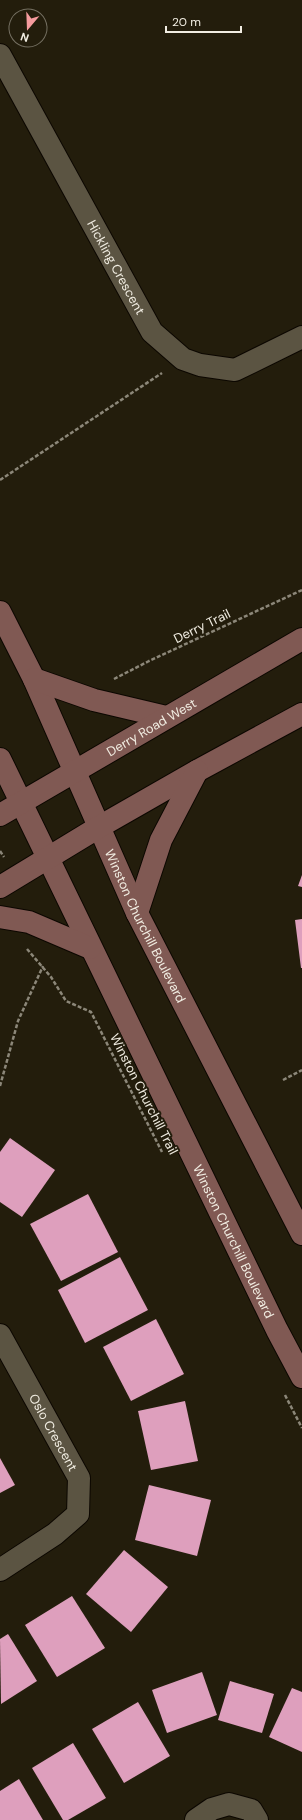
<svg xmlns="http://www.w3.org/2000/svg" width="302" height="1820" font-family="'DM Sans',sans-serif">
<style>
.building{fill:#de9fbd}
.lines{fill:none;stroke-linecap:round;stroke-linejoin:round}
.street-casing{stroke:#0c0700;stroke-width:24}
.secondary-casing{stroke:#0c0700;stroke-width:24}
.path{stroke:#8c8779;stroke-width:2.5;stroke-dasharray:4 2;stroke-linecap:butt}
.street{stroke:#5b5442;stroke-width:22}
.secondary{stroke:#805953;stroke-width:22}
.labels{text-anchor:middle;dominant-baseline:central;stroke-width:4;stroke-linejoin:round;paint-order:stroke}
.street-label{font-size:13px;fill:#f1ede2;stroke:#231d0c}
</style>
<rect width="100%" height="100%" fill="#231d0c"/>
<!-- building -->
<g class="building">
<path d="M302,875v12l-4,-1z"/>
<path d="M302,919v49h-1l-6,-48z"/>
<path d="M10,1138l45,32 -33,47 -22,-15v-50z"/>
<path d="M88,1194l30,58 -57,29 -31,-57z"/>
<path d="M120,1257l28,53 -63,33 -27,-53z"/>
<path d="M156,1319l28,55 -53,27 -28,-54z"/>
<path d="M185,1401l13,60 -47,9 -13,-59z"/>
<path d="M0,1458l15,27 -15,8z"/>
<path d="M149,1485l62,15 -14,56 -62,-16z"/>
<path d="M124,1550l44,37 -37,45 -45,-38z"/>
<path d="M72,1596l33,52 -48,29 -32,-52z"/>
<path d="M8,1634l29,47 -36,23 -1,-65z"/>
<path d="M202,1672l15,43 -50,18 -15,-43z"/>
<path d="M230,1681l44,13 -12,39 -44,-13z"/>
<path d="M292,1688l10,4v60l-33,-15z"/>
<path d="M138,1702l32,54 -46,27 -32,-54z"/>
<path d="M73,1743l33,55 -38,22h-5l-31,-52z"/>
<path d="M19,1779l24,41h-43v-29z"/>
</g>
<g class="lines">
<defs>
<g id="street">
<path id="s1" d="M0,55l152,277 31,27 17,6 35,5 67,-33"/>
<path id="s2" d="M0,1335l79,143 -1,36 -23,20 -55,36"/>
<path d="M196,1820l16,-11 17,-5 22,6 6,10"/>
</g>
<g id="secondary">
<path id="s3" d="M0,612l34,67 103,234 165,321"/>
<path d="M34,679l60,21 72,17"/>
<path id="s4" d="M0,759l277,571 25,47"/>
<path id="s5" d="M0,815l302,-176"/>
<path d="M0,887l99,-60 98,-56 105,-57"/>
<path d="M137,913l24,-73 36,-69"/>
<path d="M0,917l29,5 61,26"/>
</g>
</defs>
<!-- street casing -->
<use href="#street" class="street-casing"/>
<!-- secondary casing -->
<use href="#secondary" class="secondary-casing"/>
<!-- path -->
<g class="path">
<path d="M0,480l162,-107"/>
<path d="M114,679l35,-18 153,-71"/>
<path d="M0,851l4,6"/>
<path d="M27,949l24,28 15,24 25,11 71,140"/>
<path d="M283,1080l19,-10"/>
<path d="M0,1086l18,-65 25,-55"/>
<path d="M285,1395l17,33"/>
</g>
<!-- street -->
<use href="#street" class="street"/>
<!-- secondary -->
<use href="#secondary" class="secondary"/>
</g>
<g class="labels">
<!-- street labels -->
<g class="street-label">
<text stroke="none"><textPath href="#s1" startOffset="242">Hickling Crescent</textPath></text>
<text transform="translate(202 626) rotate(-26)">Derry Trail</text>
<text stroke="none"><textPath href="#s5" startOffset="175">Derry Road West</textPath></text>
<text stroke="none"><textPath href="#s3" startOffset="346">Winston Churchill Boulevard</textPath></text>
<text transform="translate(144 1094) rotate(63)">Winston Churchill Trail</text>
<text stroke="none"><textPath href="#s4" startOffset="536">Winston Churchill Boulevard</textPath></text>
<text stroke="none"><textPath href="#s2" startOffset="111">Oslo Crescent</textPath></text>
</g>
</g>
<!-- north arrow -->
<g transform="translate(28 28) rotate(199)"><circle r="19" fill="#231d0c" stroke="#757062"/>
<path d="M0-3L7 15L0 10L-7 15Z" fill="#f59b9e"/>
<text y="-6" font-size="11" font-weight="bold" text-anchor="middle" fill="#f1ede2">N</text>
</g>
<!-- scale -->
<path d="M166 26v6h75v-6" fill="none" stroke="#f1ede2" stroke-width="2"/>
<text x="172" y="26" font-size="12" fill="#f1ede2" stroke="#231d0c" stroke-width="3" paint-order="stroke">20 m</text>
</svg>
